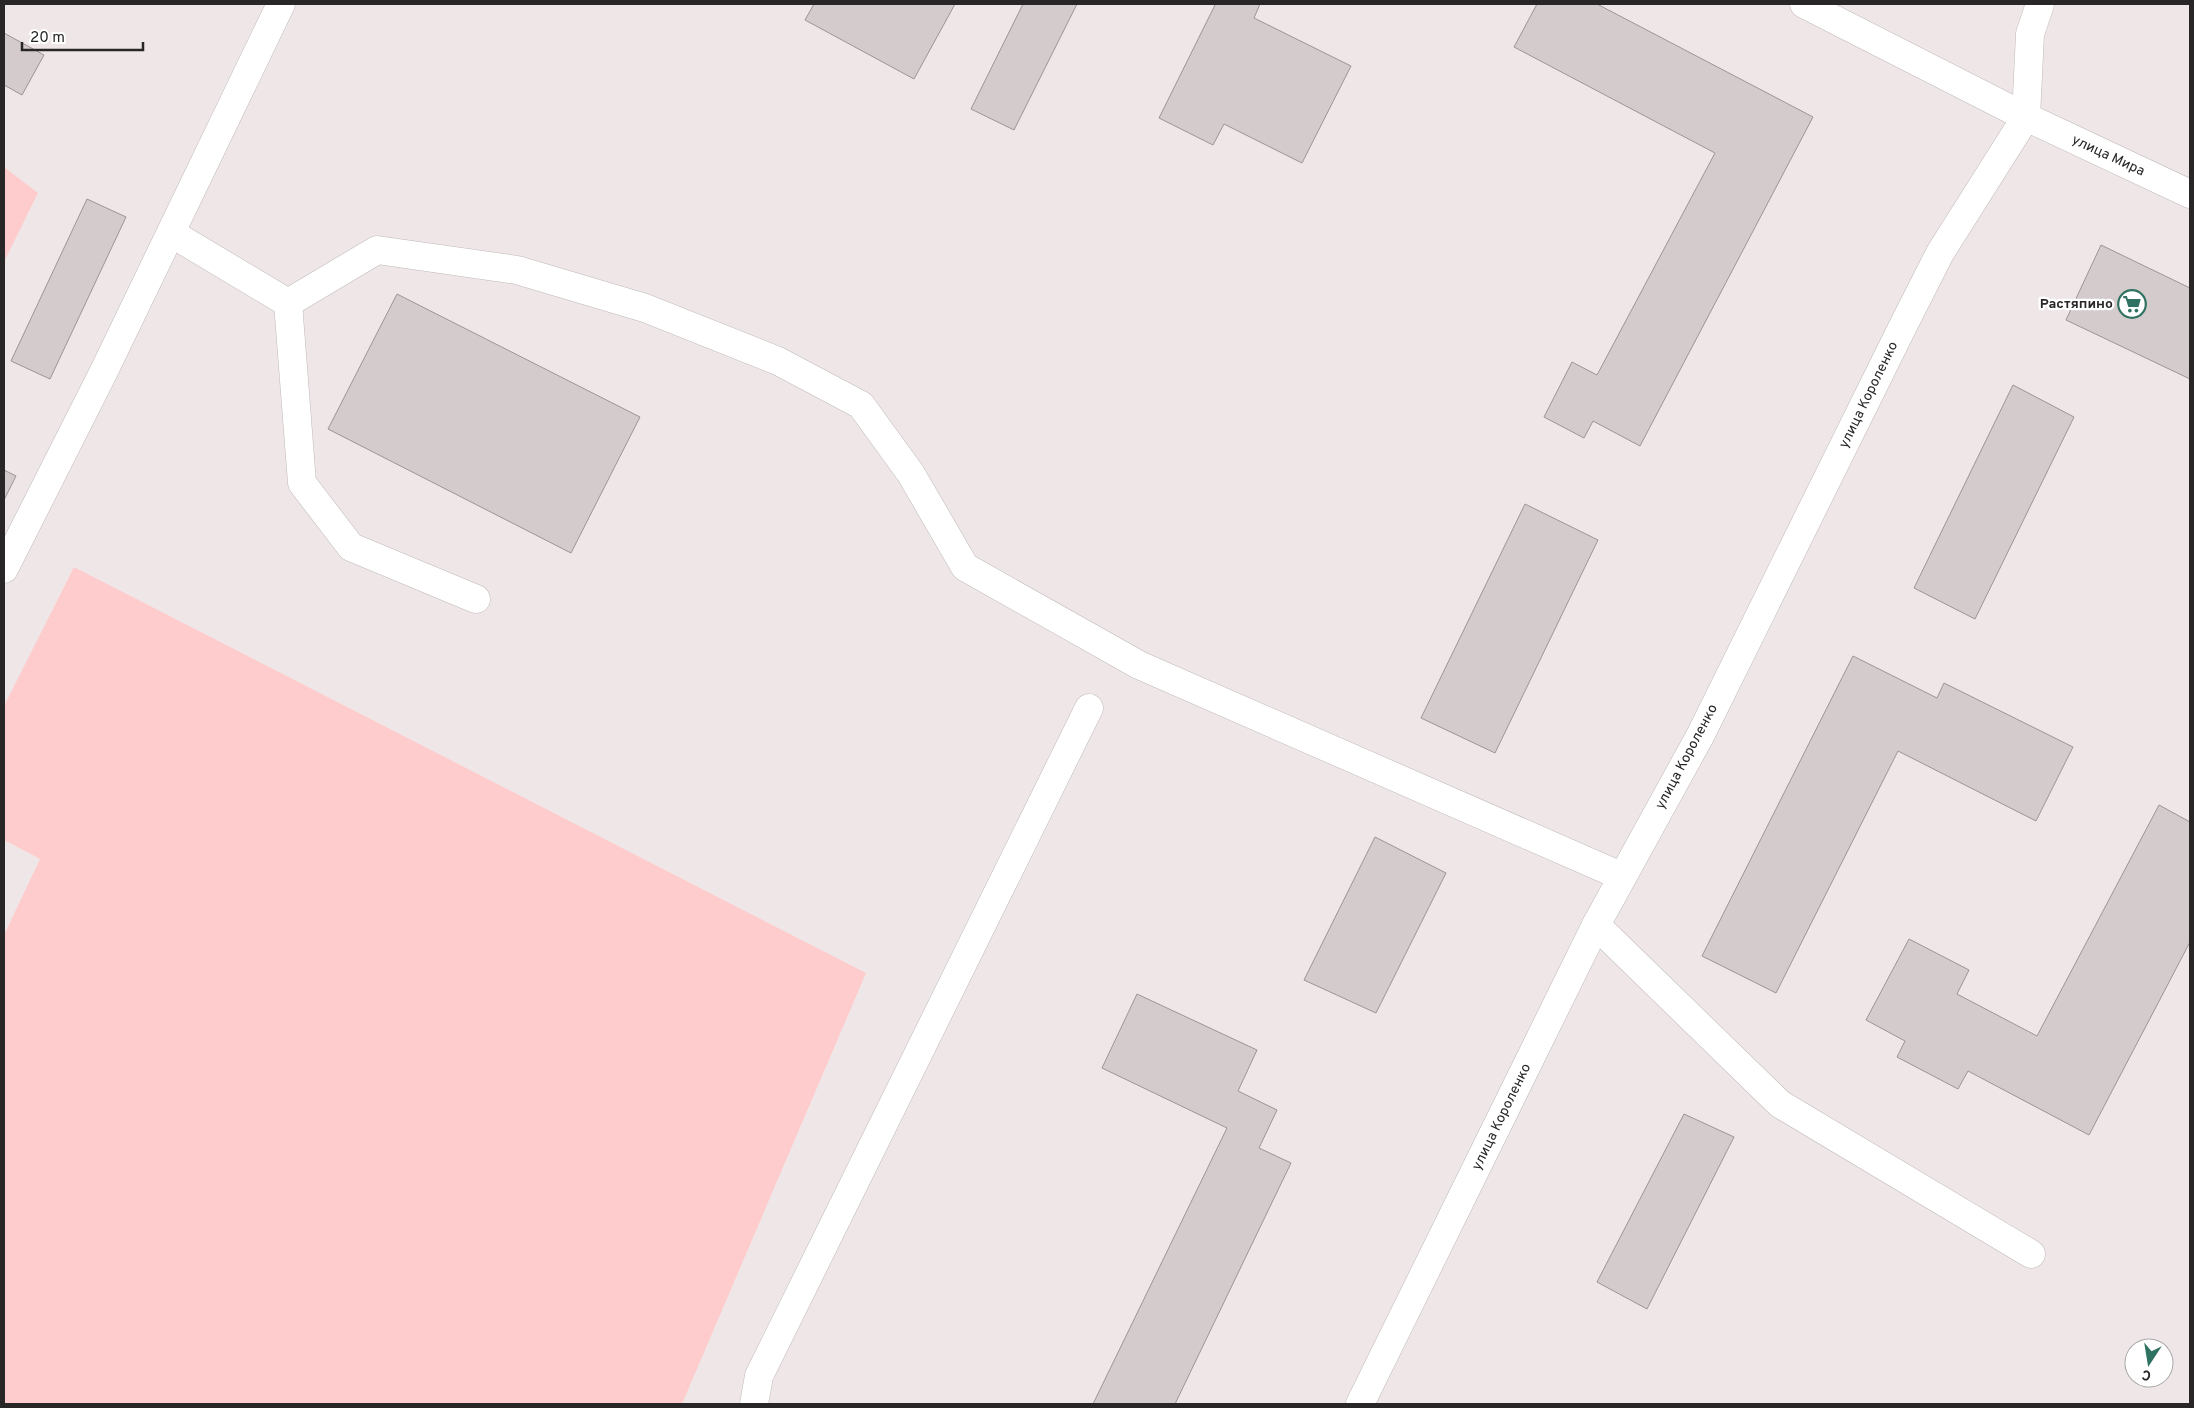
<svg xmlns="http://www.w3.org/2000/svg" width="2194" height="1408" font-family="Overpass,sans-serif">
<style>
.green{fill:#ffcccd}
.building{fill:#d4cccc;stroke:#9c9495}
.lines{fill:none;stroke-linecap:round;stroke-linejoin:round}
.minor-casing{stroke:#c1b9b9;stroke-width:29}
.minor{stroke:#fff;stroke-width:28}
.labels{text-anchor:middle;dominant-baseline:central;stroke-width:4.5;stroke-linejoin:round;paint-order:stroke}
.street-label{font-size:14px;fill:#282626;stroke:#fff}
.poi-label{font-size:14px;font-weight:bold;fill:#282626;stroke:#fff;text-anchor:end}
</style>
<rect width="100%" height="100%" fill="#efe7e7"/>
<!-- green -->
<g class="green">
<path d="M4,167l34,26 -34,69z"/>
<path d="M74,567l792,406 -184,431h-678v-469l36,-76 -36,-19v-134z"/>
</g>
<!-- building -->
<g class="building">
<path d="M814,4h141l-41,75 -109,-59z"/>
<path d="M1023,4h54l-63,126 -43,-21z"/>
<path d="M1212,4h48l-6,14 97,48 -49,97 -78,-39 -11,21 -54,-27 56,-113z"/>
<path d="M1537,4h60l216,113 -173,329 -47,-25 -9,17 -40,-21 28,-55 25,13 118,-222 -201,-106z"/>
<path d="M4,33l40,22 -22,40 -18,-10z"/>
<path d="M87,199l39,18 -76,162 -39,-18z"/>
<path d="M2101,245l89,43v91l-124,-59z"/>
<path d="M397,294l243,123 -69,136 -243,-124z"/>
<path d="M2013,385l61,32 -99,202 -61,-31z"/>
<path d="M4,470l12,6 -12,24z"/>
<path d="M1525,504l73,36 -103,213 -74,-35z"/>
<path d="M1853,656l84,42 7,-15 129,64 -37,74 -138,-70 -122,242 -74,-37z"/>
<path d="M2159,805l31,17v120l-101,193 -121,-64 -10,18 -61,-32 8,-16 -39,-21 43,-81 60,31 -12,24 80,42z"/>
<path d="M1375,837l71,36 -70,140 -72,-33z"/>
<path d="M1137,994l120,56 -19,41 39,19 -18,38 32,15 -116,241h-82l134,-276 -125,-60z"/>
<path d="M1684,1114l50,23 -87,172 -50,-27z"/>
</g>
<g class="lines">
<defs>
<g id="minor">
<path d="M1804,4l222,113 164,77"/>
<path d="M171,233l117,70 89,-53 140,20 128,38 133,53 83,44 50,69 54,93 174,98 482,211"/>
<path d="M288,303l14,180 49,64 125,52"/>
<path d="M4,569l100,-198 177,-367"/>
<path d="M1596,925l184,179 251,150"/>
<path d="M754,1404l5,-28 330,-668"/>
<path d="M1360,1404l236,-479 104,-189 202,-408 38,-75 86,-136 4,-83 10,-30"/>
</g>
</defs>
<!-- minor casing -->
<use href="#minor" class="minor-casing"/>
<!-- minor -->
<use href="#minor" class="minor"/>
</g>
<!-- icons -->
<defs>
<symbol id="supermarket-ring" viewBox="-11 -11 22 22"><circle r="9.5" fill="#fff" stroke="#307262" stroke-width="1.5"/><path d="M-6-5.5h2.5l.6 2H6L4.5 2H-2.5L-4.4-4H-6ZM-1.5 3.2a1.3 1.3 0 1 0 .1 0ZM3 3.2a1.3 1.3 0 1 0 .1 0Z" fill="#307262"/></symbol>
</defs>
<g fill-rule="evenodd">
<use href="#supermarket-ring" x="2116" y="288" width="32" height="32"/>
</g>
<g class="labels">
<!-- street labels -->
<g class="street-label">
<text transform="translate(2108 156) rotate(25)">улица Мира</text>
<text transform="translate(1869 395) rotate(-64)">улица Короленко</text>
<text transform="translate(1687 757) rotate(-62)">улица Короленко</text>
<text transform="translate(1502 1117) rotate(-64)">улица Короленко</text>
</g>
<!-- poi labels -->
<g class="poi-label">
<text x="2113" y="304">Растяпино</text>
</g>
</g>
<!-- border -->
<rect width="2194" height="1408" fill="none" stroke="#282626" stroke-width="10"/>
<!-- north arrow -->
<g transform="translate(2149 1363) rotate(192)"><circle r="24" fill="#ffffff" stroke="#a9a8a8"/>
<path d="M0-4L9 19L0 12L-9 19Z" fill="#307262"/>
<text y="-8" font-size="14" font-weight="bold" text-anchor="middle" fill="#282626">С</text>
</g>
<!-- scale -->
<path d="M22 42v8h121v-8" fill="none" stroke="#282626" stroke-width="2.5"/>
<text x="30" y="42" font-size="15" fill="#282626" stroke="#ffffff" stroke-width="4" paint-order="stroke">20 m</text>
</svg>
